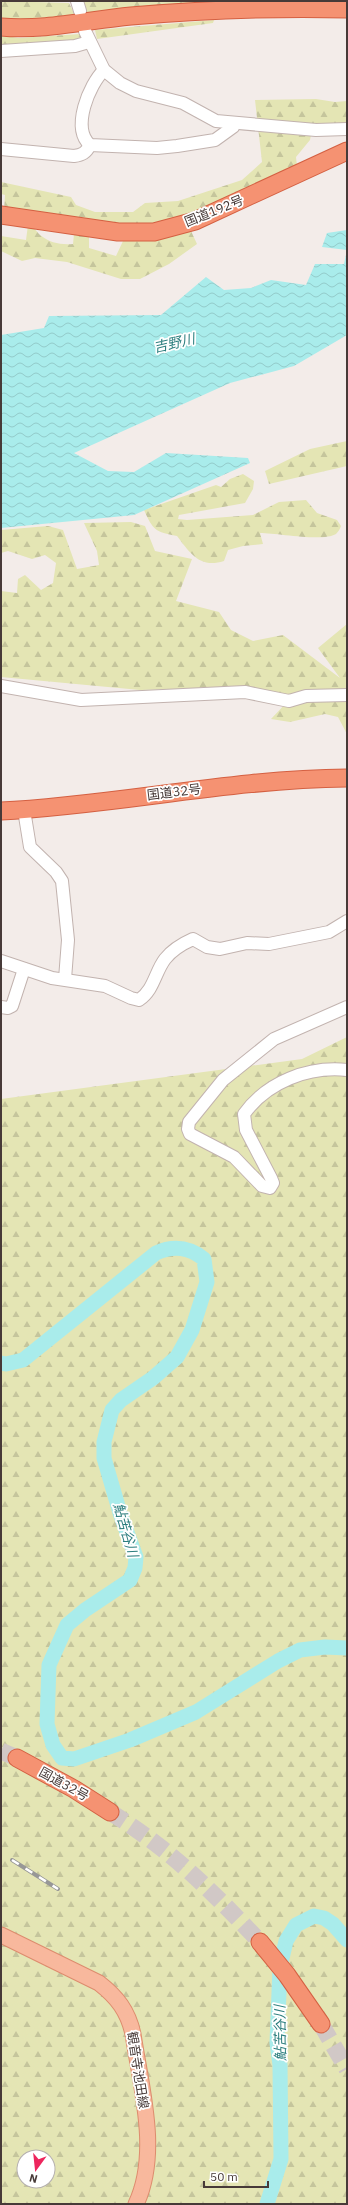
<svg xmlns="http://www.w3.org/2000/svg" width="348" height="2205" font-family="'IBM Plex Sans','Noto Sans JP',sans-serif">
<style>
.forest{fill:url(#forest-firs);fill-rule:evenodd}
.water{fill:url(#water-waves)}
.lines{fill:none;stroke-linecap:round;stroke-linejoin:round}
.river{stroke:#a9eceb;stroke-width:15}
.highway-tunnel{stroke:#d1c8c6;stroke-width:17;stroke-dasharray:17 8;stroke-linecap:butt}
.minor-casing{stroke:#c2b3af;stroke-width:14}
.major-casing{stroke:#dd8c6e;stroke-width:17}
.highway-casing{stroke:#d46042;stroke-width:19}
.minor{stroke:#fff;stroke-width:12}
.major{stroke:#f8b89d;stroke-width:15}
.highway{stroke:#f59272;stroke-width:17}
.rail-casing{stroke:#979797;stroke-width:4}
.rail{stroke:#fff;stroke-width:2.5;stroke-dasharray:8;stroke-linecap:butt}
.labels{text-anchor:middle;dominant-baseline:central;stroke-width:3.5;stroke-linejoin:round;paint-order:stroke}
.street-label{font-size:13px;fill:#473a38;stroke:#fff}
.water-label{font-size:14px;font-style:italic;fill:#2c7e7e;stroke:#fff}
</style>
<defs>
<pattern id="forest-firs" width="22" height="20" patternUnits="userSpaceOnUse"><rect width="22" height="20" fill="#e4e5b4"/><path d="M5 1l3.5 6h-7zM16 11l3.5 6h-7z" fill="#c5c59c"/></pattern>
<pattern id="water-waves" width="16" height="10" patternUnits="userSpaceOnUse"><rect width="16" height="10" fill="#a9eceb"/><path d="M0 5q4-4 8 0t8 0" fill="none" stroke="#93cbca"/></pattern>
</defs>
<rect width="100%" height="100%" fill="#f3ece9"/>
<!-- forest -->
<g class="forest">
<path d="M1,1l68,2 6,12 -31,5h-43z"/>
<path d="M83,1h132v1l-128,12z"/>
<path d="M214,20l-1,3 -116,16 -2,-9z"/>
<path d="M80,34l2,7 -81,5v-11l17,3z"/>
<path d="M316,99l19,3 12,-1v22l-34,2 -3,15 -14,17 1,9 -106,65 6,13 -28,20 -29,15h-19l-54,-17 -32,-4 -13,3 -21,-10v-15l25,4 2,-15c6,2 8,6 12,10 10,8 21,10 33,9l1,-10 15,2v12l27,8 7,-15 -25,-17 -94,-13 1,-16 -4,-1v-12l70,15 5,8 19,7h38l12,-9 33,-2 64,-21 20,-18 -7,-62z"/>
<path d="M347,441v25l-78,18 -4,-13 45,-22z"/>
<path d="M243,474l11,7 -1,8 -8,14 -66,12 -1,4 9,1 66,-5 26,-13 27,-2 11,13 20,7 4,6c-1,3 -3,6 -5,8 -13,8 -59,-1 -76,-1l3,11 -20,2 -15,4 -4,11c-24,8 -34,-8 -47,-25 -22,-4 -24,-6 -33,-26l72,-25 5,2 9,-8z"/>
<path d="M131,522l14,4 10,25 37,8 -16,42 43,11 12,18 22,11 30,-6 57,43 -22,-30 29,-24v110l-9,-17 -13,-3 -35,8 -19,-3 17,-18 -67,-13 -81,2 -139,-13v-86l16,2 1,-14 7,-4 16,15 12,-7 3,-20 -11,-8 -13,4 -24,-8 -7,2v-23l47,-4 15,4 14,39 22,-4 -2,-14 -13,-28z"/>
<path d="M347,1037v1167h-346v-1105l301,-40zM24,2157h24v24h-24z"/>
</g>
<!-- water -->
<path class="water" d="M347,230v105l-53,31 -64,17 -156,70 34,18 26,1 32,-19 82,5 2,5 -116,52 -133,13v-193l43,-7 5,-12 112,-1 45,-38 18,13 27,-2 20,-8 35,5 9,-21h29l3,-14 -25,-3 5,-14z"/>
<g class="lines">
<!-- river -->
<g class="river">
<path d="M1,1363l5,1 17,-4 133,-107c18,-8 33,-6 48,6l3,23 -15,48 -15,27 -24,21 -32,22 -9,10 -8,32v16l16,55 16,44 -1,11 -5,12 -45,30 -18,15 -18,40 -2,59 6,21 9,13 12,1 56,-19 66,-28 82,-51 22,-11 25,-3 22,1"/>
<path d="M267,2204l14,-45 -1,-94 -3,-22 3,-76 6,-26 10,-16 18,-9 10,2 9,6 14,16"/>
</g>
<!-- highway-tunnel -->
<g class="highway-tunnel">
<path d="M1,1751l16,7"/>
<path d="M110,1812c61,38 101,78 150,130"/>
<path d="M321,2024l26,45"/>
</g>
<defs>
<g id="minor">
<path d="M77,1l3,10"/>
<path d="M85,31l19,39 16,13 16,8 47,12 33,18 100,9 31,-1"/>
<path d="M1,51l74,-5 14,-4"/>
<path d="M104,70c-15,15 -33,58 -14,75l67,3 20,-2 38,-6 18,-13 2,-4"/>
<path d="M1,149l73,7c8,-1 12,-3 16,-11"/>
<path d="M1,686l80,14 164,-8 44,9 17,-5 41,-1"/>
<path d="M24,810l6,37 26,25 6,9 6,59 -3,39"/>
<path d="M1,961l51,17 53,8 26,12 8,2c15,-10 16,-28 26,-41 7,-9 19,-16 28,-20l14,8 13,2 27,-6 22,1 60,-12 18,-11"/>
<path d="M1,1007l7,1 4,-2 12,-37"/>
<path d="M347,1007l-73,32 -51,41 -34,42 -1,7 2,5 44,23 28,29 8,2 3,-5 -2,-5 -25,-48 -2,-16c23,-32 64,-48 103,-44"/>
</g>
<path id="major" d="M1,1935l98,48c18,14 29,28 34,51 8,54 27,119 3,170"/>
<g id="highway">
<path d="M1,27c43,4 87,-7 130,-11 72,-6 144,-9 216,-7"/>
<path d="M1,215l117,17h36l41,-11 152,-70"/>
<path d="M1,811c116,-6 230,-32 346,-33"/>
<path d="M17,1758l57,31 36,23"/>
<path d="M260,1942l27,33 34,49"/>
</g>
</defs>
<!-- minor casing -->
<use href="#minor" class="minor-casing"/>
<!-- major casing -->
<use href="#major" class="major-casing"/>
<!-- highway casing -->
<use href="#highway" class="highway-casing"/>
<!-- minor -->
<use href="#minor" class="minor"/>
<!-- major -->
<use href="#major" class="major"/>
<!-- highway -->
<use href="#highway" class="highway"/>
<defs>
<path id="rail" d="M12,1860l46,29"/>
</defs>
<!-- rail casing -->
<use href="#rail" class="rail-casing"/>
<!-- rail -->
<use href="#rail" class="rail"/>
</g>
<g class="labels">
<!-- street labels -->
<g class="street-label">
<text transform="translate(214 211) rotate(-22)">国道192号</text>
<text transform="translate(174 792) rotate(-7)">国道32号</text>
<text transform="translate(64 1784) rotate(29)">国道32号</text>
<text transform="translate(138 2070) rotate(81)">観音寺池田線</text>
</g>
<!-- water labels -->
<g class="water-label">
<text transform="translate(174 343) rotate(-13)">吉野川</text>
<text transform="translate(126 1530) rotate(74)">鮎苦谷川</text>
<text transform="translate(280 2033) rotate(-91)">鮎苦谷川</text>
</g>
</g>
<!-- border -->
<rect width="348" height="2205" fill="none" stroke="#473a38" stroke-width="4"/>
<!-- north arrow -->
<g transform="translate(36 2169) rotate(195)"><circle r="19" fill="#ffffff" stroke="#b5b0af"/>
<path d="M0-3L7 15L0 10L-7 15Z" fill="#ed265d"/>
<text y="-6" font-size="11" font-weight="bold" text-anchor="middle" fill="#473a38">N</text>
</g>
<!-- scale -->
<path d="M204 2181v6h64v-6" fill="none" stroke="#473a38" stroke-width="2"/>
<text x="210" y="2181" font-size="12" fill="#473a38" stroke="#ffffff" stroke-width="3" paint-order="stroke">50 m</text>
</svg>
